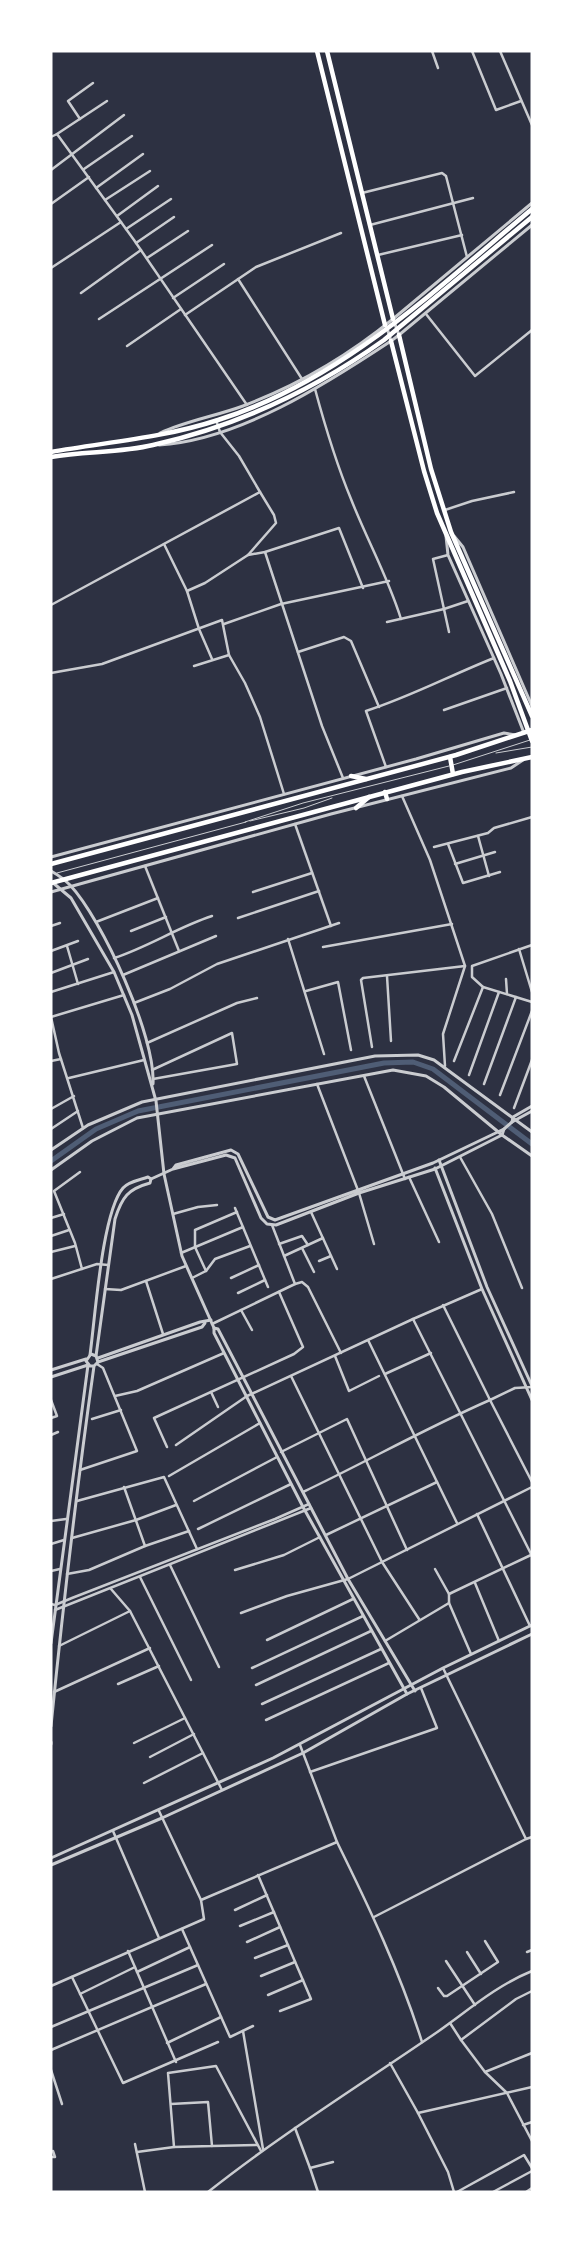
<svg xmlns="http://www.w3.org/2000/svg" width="583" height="2243" font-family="'Space Grotesk',sans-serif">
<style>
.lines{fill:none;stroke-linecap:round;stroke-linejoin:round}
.canal{stroke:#4f5d75;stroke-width:5}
.service{stroke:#caccd0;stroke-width:1}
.minor{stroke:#caccd0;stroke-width:2.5}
.tertiary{stroke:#caccd0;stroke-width:3}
.primary{stroke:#fff;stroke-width:4.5}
</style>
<rect width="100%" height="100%" fill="#2d3142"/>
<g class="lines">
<!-- canal -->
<path class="canal" d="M51,1161l45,-32 42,-18 246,-48 29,-1 20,7 99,75"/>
<!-- service -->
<g class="service">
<path d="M496,753l36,-6"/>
<path d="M453,765l77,-25"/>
<path d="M250,821l54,-13 28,-10"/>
<path d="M245,822l58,-19 146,-37"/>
<path d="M57,873l189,-51"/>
</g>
<!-- minor -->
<g class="minor">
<path d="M432,51l6,17"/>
<path d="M472,51l24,59 25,-9"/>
<path d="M500,51l32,74"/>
<path d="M80,119l-12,-18 25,-18"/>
<path d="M57,134l50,-33"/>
<path d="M51,137l6,-3 77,106 113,165"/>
<path d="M84,169l48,-33"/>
<path d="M51,170l73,-55"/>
<path d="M96,188l47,-34"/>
<path d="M362,193l80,-20 4,3 21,81"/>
<path d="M105,200l45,-29"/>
<path d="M51,204l38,-27"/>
<path d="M117,216l41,-30"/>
<path d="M370,225l103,-27"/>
<path d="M126,229l45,-30"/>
<path d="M136,243l38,-26"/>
<path d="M378,255l84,-20"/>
<path d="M147,258l41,-27"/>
<path d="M51,268l70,-46"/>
<path d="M238,279l64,100"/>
<path d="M81,293l60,-43"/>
<path d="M173,298l51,-34"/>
<path d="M426,314l49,62 57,-46"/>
<path d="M185,315l71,-48 85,-34"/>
<path d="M99,319l113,-74"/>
<path d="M127,346l54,-37"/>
<path d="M315,389c10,37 21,74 36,110 16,41 37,78 50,120"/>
<path d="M445,510l27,-9 42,-9"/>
<path d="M164,544l23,47 12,38 13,30"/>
<path d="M265,552l57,174 21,52"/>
<path d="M248,555l17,-3 74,-24 24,60"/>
<path d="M448,555l-15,4 16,73"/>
<path d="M187,591l18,-8 43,-28 28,-32 -2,-8 -14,-23"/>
<path d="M51,605l209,-113 -21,-36 -19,-24 -4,-12"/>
<path d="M387,622l57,-13 24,-8"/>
<path d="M224,624l57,-20 108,-23"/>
<path d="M298,652l46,-15 7,4 28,66"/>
<path d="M194,666l35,-11"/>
<path d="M51,673l51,-9 120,-44 7,35 16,28 15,34 24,77"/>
<path d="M444,710l63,-22"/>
<path d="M386,767l-20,-56c44,-14 85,-36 128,-53"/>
<path d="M402,796l28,64 35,106 -22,68 2,32"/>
<path d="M295,824l36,102"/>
<path d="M478,836l11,40"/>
<path d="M448,844l15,39 37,-11"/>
<path d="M434,847l54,-14 6,-5 38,-11"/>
<path d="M455,864l40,-12"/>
<path d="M145,866l34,85"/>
<path d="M253,892l59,-19"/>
<path d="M238,918l81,-27"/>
<path d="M96,922l62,-24"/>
<path d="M51,926l9,-3"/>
<path d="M131,931l35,-14"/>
<path d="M288,939l36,115"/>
<path d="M532,945l-60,21v11l11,10 49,15"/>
<path d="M67,946l11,38"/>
<path d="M323,947l129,-23"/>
<path d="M519,949l13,43"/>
<path d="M51,951l27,-10"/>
<path d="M114,958c34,-11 64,-31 98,-42"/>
<path d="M51,973l37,-14"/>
<path d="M123,975l93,-39"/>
<path d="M387,976l4,65"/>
<path d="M506,979l1,15"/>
<path d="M306,991l32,-9 13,68"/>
<path d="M51,992l63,-20"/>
<path d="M134,1003l36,-14 47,-25 122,-41"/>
<path d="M51,1017l8,36 24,75"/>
<path d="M51,1017l73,-22"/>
<path d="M147,1043l90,-40 20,-5"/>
<path d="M372,1047l-11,-67 2,-2 102,-12"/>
<path d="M51,1061l10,-2"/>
<path d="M454,1061l29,-74"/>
<path d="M152,1070l80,-37 5,31 -84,15"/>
<path d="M469,1075l30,-83"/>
<path d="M364,1076l41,103"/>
<path d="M69,1078l75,-18"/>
<path d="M317,1084l42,109 15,51"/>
<path d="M484,1084l32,-87"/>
<path d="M500,1095l32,-84"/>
<path d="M514,1108l18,-48"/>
<path d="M51,1109l23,-13"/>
<path d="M51,1129l27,-18"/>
<path d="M460,1157l32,57 30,74"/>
<path d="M80,1172l-26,19 21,52 7,26"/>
<path d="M409,1177l30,65"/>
<path d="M235,1208l33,79"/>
<path d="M311,1212l26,57"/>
<path d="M173,1214l25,-7 19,-2"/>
<path d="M51,1218l13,-4"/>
<path d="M51,1236l18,-6"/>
<path d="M279,1244l23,-8 6,9"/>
<path d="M302,1248l12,24"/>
<path d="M51,1252l24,-6"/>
<path d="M181,1253l62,-26"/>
<path d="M284,1256l39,-18"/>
<path d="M319,1261l12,-5"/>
<path d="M206,1271l-11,-24v-17l42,-18"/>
<path d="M192,1278l14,-7 9,-12 35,-13"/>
<path d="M231,1278l28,-13"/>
<path d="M51,1279l46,-15 11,1"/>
<path d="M146,1281l17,53"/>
<path d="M295,1284l7,-2 6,5 33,66"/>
<path d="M105,1289l16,1 65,-24"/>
<path d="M482,1289l-69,30 119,237"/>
<path d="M238,1293l27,-13"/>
<path d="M443,1305l47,95 25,-12 17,-1"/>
<path d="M241,1310l11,20"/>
<path d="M212,1324l83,-40 -23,-59"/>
<path d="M368,1340l89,183"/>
<path d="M335,1356l14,35 30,-15"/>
<path d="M385,1374l46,-21"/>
<path d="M291,1376l91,186 37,57"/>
<path d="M211,1392l7,15"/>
<path d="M115,1396l22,-5 87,-38"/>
<path d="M51,1400l6,16 -6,2"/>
<path d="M92,1419l29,-9"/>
<path d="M51,1435l7,-3"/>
<path d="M176,1445l71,-49 166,-77"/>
<path d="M167,1447l-13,-29 140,-64 9,-7 -24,-55"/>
<path d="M281,1452l66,-33 60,131"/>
<path d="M80,1470l57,-19 -34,-83 -6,-4"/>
<path d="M169,1476l91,-53"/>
<path d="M124,1487l21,59 44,-15"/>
<path d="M303,1492c63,-30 123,-64 187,-92l42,82"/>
<path d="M77,1501l87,-24 33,72"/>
<path d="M194,1501l83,-44"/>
<path d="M477,1514l53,112"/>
<path d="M51,1521l15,-2"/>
<path d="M198,1529l93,-45"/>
<path d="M326,1535l111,-53"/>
<path d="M72,1538l64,-18 40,-15"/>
<path d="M51,1544l13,-4"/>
<path d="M170,1565l49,102"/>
<path d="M235,1570l49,-15 36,-18"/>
<path d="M51,1571l9,-2"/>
<path d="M67,1574l22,-4 56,-24"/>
<path d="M140,1577l51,103"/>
<path d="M475,1583l24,58"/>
<path d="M111,1589l19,22 92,179"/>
<path d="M449,1594l82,-39"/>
<path d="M449,1603l22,51"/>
<path d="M51,1604l4,1 17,-7 203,-79 34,-15"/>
<path d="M55,1610l256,-102"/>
<path d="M241,1613l46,-17 61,-17 184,-92"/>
<path d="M267,1640l86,-41"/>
<path d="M385,1641l64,-38v-9l-14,-25"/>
<path d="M59,1646l71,-35"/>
<path d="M252,1668l111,-52"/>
<path d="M443,1668l83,171 6,-2"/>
<path d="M118,1684l41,-18"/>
<path d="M256,1685l115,-54"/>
<path d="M54,1692l96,-44"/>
<path d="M262,1704l119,-55"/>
<path d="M266,1720l123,-57"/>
<path d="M134,1743l51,-25"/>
<path d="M150,1757l44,-23"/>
<path d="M310,1772l127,-44 -16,-40"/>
<path d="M144,1783l59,-30"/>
<path d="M159,1811l42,89"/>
<path d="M113,1831l46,107"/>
<path d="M337,1842c32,65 63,130 85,200"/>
<path d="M258,1875l53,124 -31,12"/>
<path d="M235,1910l32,-15"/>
<path d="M374,1917l152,-78"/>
<path d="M240,1926l34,-14"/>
<path d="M182,1929l48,108 23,-11"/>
<path d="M247,1942l33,-15"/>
<path d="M128,1951l48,111"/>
<path d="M467,1952l14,22"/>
<path d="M527,1952l5,-2"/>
<path d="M255,1958l33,-13"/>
<path d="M446,1961l29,44"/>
<path d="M137,1972l53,-25"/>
<path d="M261,1976l34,-14"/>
<path d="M72,1977l51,106 95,-41"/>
<path d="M51,1986l153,-67 -3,-19 136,-58 -37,-97"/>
<path d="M438,1988l6,8h3l51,-34 -13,-21"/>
<path d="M532,1991l-16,8 -55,41 24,32 22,21 25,48"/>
<path d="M80,1994l55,-27"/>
<path d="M268,1995l35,-15"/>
<path d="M450,2023l11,17"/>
<path d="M51,2027l147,-62"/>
<path d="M243,2031l20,118"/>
<path d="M167,2043l54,-26"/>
<path d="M51,2050l155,-66"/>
<path d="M390,2063l28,50"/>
<path d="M51,2070l11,34"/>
<path d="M485,2072l47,-19"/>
<path d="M171,2104l37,-2 4,44 -38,1 -6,-74 48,-7 45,85"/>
<path d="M523,2125l9,-3"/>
<path d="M295,2128l15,40"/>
<path d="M135,2144l10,48"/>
<path d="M212,2146l45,-1"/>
<path d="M137,2152l37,-5"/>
<path d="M51,2157h4l-2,-6"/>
<path d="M208,2192c72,-57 149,-105 225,-157 32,-22 62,-49 99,-64"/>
<path d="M318,2192l-8,-24 23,-6"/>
<path d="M454,2192l-6,-20 -30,-59 114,-26"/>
<path d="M457,2192l67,-37 8,13"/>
<path d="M493,2192l39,-21"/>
<path d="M526,2192l6,-4"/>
</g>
<!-- tertiary -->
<g class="tertiary">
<path d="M393,319l139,-116"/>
<path d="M399,335l133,-110"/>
<path d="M160,433c26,-12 56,-17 83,-27 53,-20 106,-51 150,-87l6,16 -8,6 -4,-13"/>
<path d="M159,445c80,-5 167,-61 232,-104"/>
<path d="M446,536l2,19 53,119 23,59"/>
<path d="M454,536l9,11 69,159"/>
<path d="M51,857l365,-98 88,-26 12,2"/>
<path d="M51,871c7,4 14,9 19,14 32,34 86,152 83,199"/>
<path d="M52,882l19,16 43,74 18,43 24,86 8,73 18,82 32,72v5l89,174 104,187"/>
<path d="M51,892l280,-78 180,-46 12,-8"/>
<path d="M532,1106l-19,11 -1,5 20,-11"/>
<path d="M504,1129l8,-7"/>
<path d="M51,1150l37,-25 54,-23 233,-46 43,-1 16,5 98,72"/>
<path d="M439,1160l48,127 45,99"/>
<path d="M435,1168l47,121 50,111"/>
<path d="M51,1170l41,-29 45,-23 256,-48 33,6 18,11 58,48 30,21"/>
<path d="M214,1328l4,1 130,250 67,112"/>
<path d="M90,1355c5,-36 12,-143 33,-167 6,-7 17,-8 25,-11l3,2"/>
<path d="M96,1356l19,-137c7,-22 13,-30 35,-36l1,-4 22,-10 3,-4 55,-15 7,4 30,63 7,3 158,-57 71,-34 -2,6 -67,34 -76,24 -83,32 -9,-1 -6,-6 -26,-60 -9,-3 -53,14"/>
<path d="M98,1358l102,-36 11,-2"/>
<path d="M98,1362l104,-35 3,-4"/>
<path d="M51,1370l35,-11"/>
<path d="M51,1377l37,-12 -37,278"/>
<path d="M51,1726c12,-120 26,-240 43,-360l4,-4 -2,-6 -5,-2 -5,7 4,5h4"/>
<path d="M51,1742v2"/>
<path d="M51,1858l222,-100 170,-90 89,-43"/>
<path d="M51,1865l111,-47 141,-65 104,-59 125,-60"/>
</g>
<!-- primary -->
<g class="primary">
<path d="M317,51l68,274"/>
<path d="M327,51l66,268"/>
<path d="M399,335l32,134 20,63 81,184"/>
<path d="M391,341l33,130 13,42 73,168 22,60"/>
<path d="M51,452c56,-10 112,-14 167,-32 123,-39 217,-130 314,-211"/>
<path d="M51,457c34,-6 69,-4 102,-12 84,-19 161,-55 231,-105l148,-123"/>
<path d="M450,757l3,17"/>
<path d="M351,776l15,3"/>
<path d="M385,792l2,7"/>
<path d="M356,808l13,-11"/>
<path d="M51,864l405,-109 76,-25"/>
<path d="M51,883l411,-111 70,-15"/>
</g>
</g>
<!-- border -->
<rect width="583" height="2243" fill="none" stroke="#ffffff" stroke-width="105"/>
</svg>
